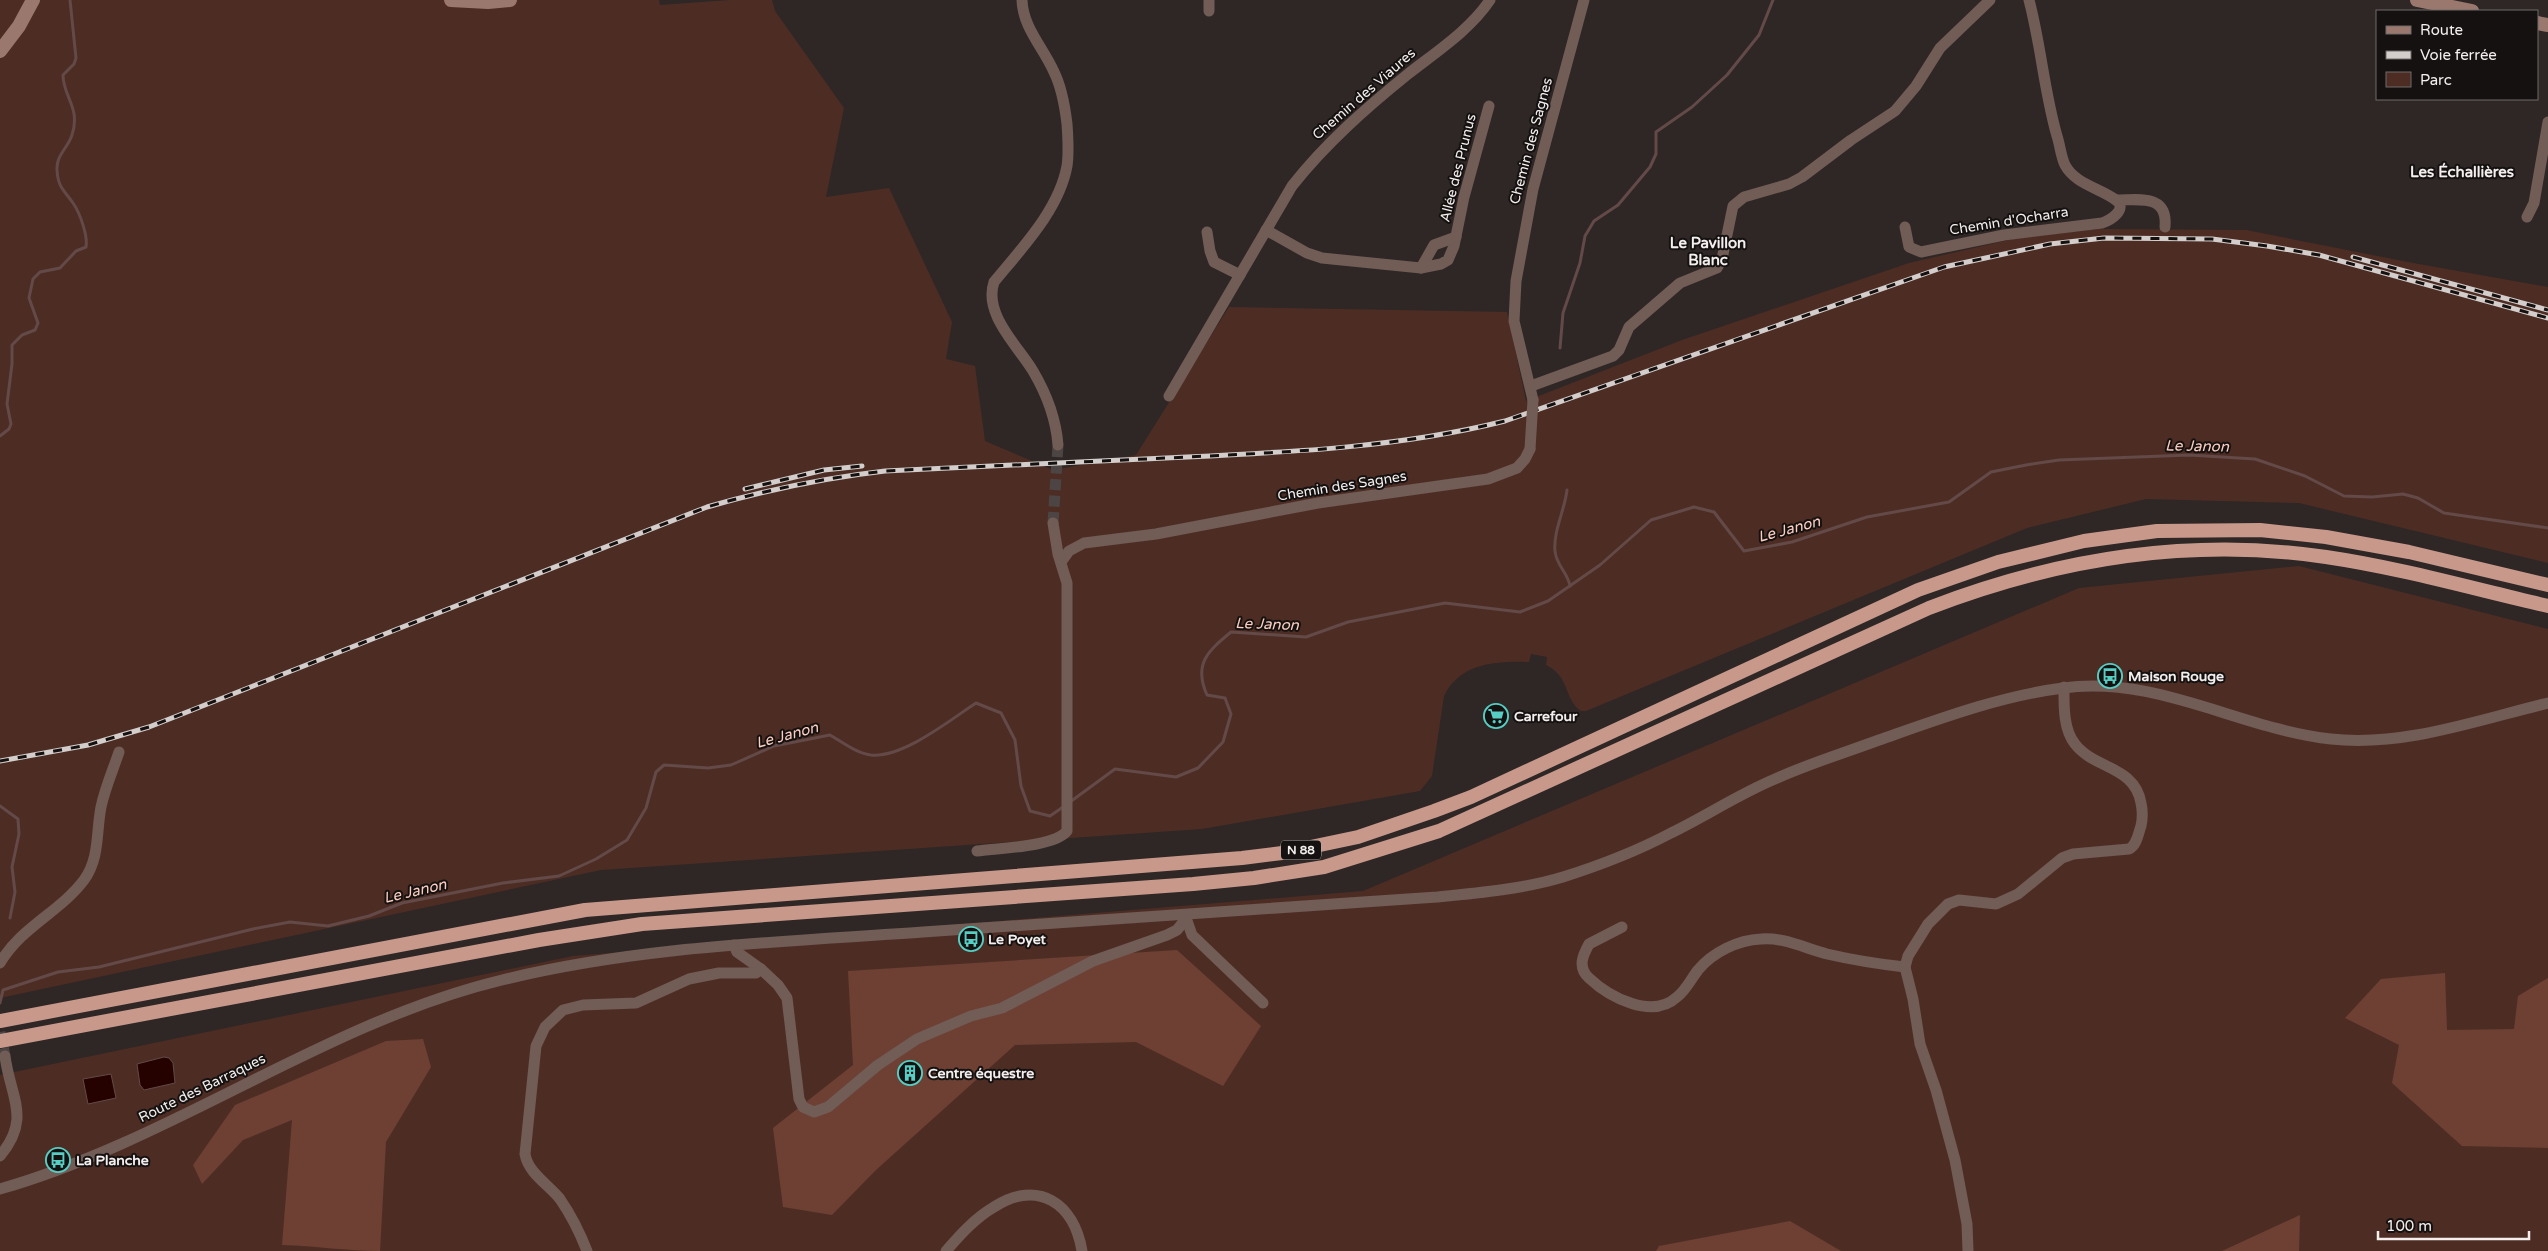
<svg xmlns="http://www.w3.org/2000/svg" width="2548" height="1251" font-family="'Varela Round',sans-serif">
<style>
.green{fill:#4d2d23}
.forest{fill:#6d4033}
.water{fill:#250200;stroke:#634947}
.lines{fill:none;stroke-linecap:round;stroke-linejoin:round}
.stream{stroke:#634947;stroke-width:3}
.minor-tunnel{stroke:#4c4543;stroke-width:11;stroke-dasharray:11 5.5;stroke-linecap:butt}
.minor{stroke:#715c56;stroke-width:11}
.secondary{stroke:#9a786e;stroke-width:14}
.trunk{stroke:#c8988a;stroke-width:14}
.rail-casing{stroke:#d3cecc;stroke-width:5}
.rail{stroke:#141110;stroke-width:3;stroke-dasharray:9;stroke-linecap:butt}
.minor-bridge{stroke:#715c56;stroke-width:11}
.labels{text-anchor:middle;dominant-baseline:central;stroke-width:4;stroke-linejoin:round;paint-order:stroke}
.shield{fill:#141110;stroke:#b1acab;stroke-width:1}
.shield-label{font-size:12px;font-weight:bold;fill:#f4efee}
.street-label{font-size:14px;fill:#f4efee;stroke:#141110}
.poi-label{font-size:14px;font-weight:bold;fill:#f4efee;stroke:#141110;text-anchor:start}
.neighbourhood-label{font-size:15px;font-weight:bold;fill:#f4efee;stroke:#141110}
.water-label{font-size:15px;font-style:italic;fill:#fdcec0;stroke:#141110}
</style>
<rect width="100%" height="100%" fill="#2e2725"/>
<!-- green -->
<g class="green">
<path d="M0,0h659l1,5 70,-5h42l3,11 69,97 -18,89 63,-9 63,134 -6,37 29,7 10,75 68,29 83,-15 93,-148 278,5 19,89 156,-61 227,-77 108,-25 81,-9 148,1 167,33 135,24v276l-249,-60 -153,-4 -119,29 -441,183h-5c-17,-11 -11,-35 -35,-46l1,-8 -16,-3 -2,8c-33,-1 -69,1 -85,34l-12,80 -12,15 -218,38 -601,41 -601,128z"/>
<path d="M2299,566l249,63v622h-2548v-176l573,-119 790,-65 716,-303z"/>
</g>
<!-- forest -->
<g class="forest">
<path d="M1177,950l84,76 -38,60 -87,-44 -121,3 -139,125 -44,45 -49,-8 -10,-79 80,-63 -5,-94z"/>
<path d="M2445,973l2,57 67,-1 4,-33 30,-18v170l-86,-2 -70,-63 7,-38 -54,-27 36,-39z"/>
<path d="M423,1039l8,28 -45,75 -6,109c-33,0 -65,-5 -98,-6l10,-125 -49,20 -41,44 -9,-19 42,-60 151,-64z"/>
<path d="M2300,1215l-1,36h-77z"/>
<path d="M1790,1221l51,30h-185l3,-5z"/>
</g>
<!-- water -->
<g class="water">
<path d="M164,1057l5,1 4,5 2,20 -31,7 -4,-5 -3,-21z"/>
<path d="M111,1074l5,24 -28,6 -5,-25z"/>
</g>
<g class="lines">
<!-- stream -->
<g class="stream">
<path d="M1560,348l3,-35 17,-50 5,-27 9,-15 24,-16 32,-38 6,-13v-22l36,-25 35,-32 32,-40 14,-35"/>
<path d="M0,436l9,-7 2,-5 -4,-20 5,-40v-19l10,-10 13,-5 3,-7 -9,-25 4,-19 7,-7 20,-4 16,-17 10,-4c2,-11 -6,-34 -13,-44 -9,-13 -15,-15 -16,-33 -1,-15 11,-22 15,-35 9,-28 -9,-38 -9,-60l11,-11 2,-6 -6,-58"/>
<path d="M1567,490c-2,19 -14,42 -12,61 1,14 13,22 15,35"/>
<path d="M1070,802l45,-33 61,8 22,-9 25,-26 8,-28 -6,-16 -18,-3c-14,-31 1,-44 24,-63l75,5 42,-15 97,-19 75,9 28,-11 52,-36 51,-45 43,-13 20,5 30,39 48,-9 75,-25 82,-15 42,-30 35,-7 33,-5 130,-5 66,4 50,17 39,20 28,1 31,-3 15,4 26,15 104,15"/>
<path d="M0,806l18,13 1,15 -7,33 3,25 -5,26"/>
<path d="M0,1003l3,-13 55,-18 41,-5 154,-38 37,-7 38,4 41,-10 33,-13 101,-20 56,-7 37,-17 31,-19 19,-32 10,-36 8,-7 44,3 23,-3 43,-19 56,-11c12,7 26,18 41,20 32,3 79,-35 105,-52l25,10 14,27 6,46 9,25 20,5 13,-9"/>
</g>
<!-- minor-tunnel -->
<g class="minor-tunnel">
<path d="M1053,523l5,-78"/>
<path d="M0,1032l5,24"/>
</g>
<!-- minor -->
<g class="minor">
<path d="M1022,0c1,28 21,47 32,72 8,16 11,35 13,52 1,14 2,29 0,42 -8,44 -46,83 -73,116 -11,32 24,64 39,89 13,22 23,48 25,74"/>
<path d="M1209,11v-11"/>
<path d="M2116,200c24,0 52,-6 49,27"/>
<path d="M2527,217l7,-14 14,-81"/>
<path d="M1905,227l4,20 12,5 83,-17 98,-12c9,-3 26,-14 14,-23 -16,-12 -41,-16 -51,-35 -4,-8 -5,-20 -8,-29 -13,-45 -16,-91 -28,-136"/>
<path d="M1266,230l41,23 15,5 99,10 20,-4 7,-4 6,-14 10,-49 25,-91"/>
<path d="M1207,232l3,19 4,11 26,13"/>
<path d="M1421,268l13,-23 22,-8"/>
<path d="M1531,386l82,-30 6,-6 10,-23 51,-44 37,-15 5,-9 11,-53 11,-9 45,-13 13,-7 49,-37 44,-29 21,-25 24,-38 50,-48"/>
<path d="M1169,396l123,-210c34,-43 74,-78 116,-112 28,-22 62,-44 82,-74"/>
<path d="M1533,400l-19,-79 2,-40 17,-92 51,-189"/>
<path d="M1061,562l8,-11 15,-8 72,-9 162,-31 170,-24 29,-11 8,-9 5,-10"/>
<path d="M977,851c22,-3 77,-4 90,-20v-248l-9,-29 -5,-31"/>
<path d="M1185,915l7,20 71,68"/>
<path d="M1622,927l-33,17c-6,11 -12,23 0,34 20,19 63,42 88,19 9,-7 14,-18 21,-27 15,-18 40,-30 63,-31 23,-2 43,9 66,15 26,6 51,10 78,13"/>
<path d="M734,945l3,7 24,17"/>
<path d="M0,963c21,-36 60,-51 84,-83 16,-22 12,-48 17,-73 4,-19 12,-37 18,-55"/>
<path d="M0,1156c32,-38 10,-59 5,-100"/>
<path d="M0,1189c175,-50 324,-166 502,-209 138,-34 280,-38 421,-48 172,-11 343,-23 514,-35 42,-4 86,-8 126,-20 38,-12 74,-26 108,-44 35,-17 68,-39 104,-54 33,-15 69,-26 104,-39 60,-21 121,-44 184,-52 94,-13 177,41 268,51 73,8 147,-19 217,-36"/>
<path d="M587,1251c-7,-18 -16,-36 -27,-52 -11,-14 -32,-26 -35,-45l11,-108 9,-19 18,-17 20,-5 53,-2 53,-24 30,-6h37l5,-4 17,16 9,13 12,101 4,8 11,5 14,-5 50,-42 39,-26 54,-23 31,-8 91,-47 74,-26 10,-5 8,-10"/>
<path d="M946,1251c14,-16 29,-33 48,-44 44,-28 80,-4 88,44"/>
<path d="M1968,1251l-1,-27 -12,-64 -19,-70 -16,-46 -7,-45 -8,-32 3,-11 20,-32 20,-20 11,-4 37,4 22,-10 44,-36 11,-4 56,-5c8,-4 9,-15 12,-23 2,-9 2,-14 0,-23 -6,-37 -47,-34 -66,-59 -12,-15 -11,-39 -11,-57"/>
</g>
<!-- secondary -->
<g class="secondary">
<path d="M451,0l37,2 22,-2"/>
<path d="M2417,0l55,11"/>
<path d="M2537,23l11,2"/>
<path d="M0,51l19,-25 14,-26"/>
</g>
<!-- trunk -->
<g class="trunk">
<path d="M0,1021l585,-111 657,-52 40,-5 76,-16 76,-26 37,-14 447,-207 80,-28 86,-21 73,-10 103,-1 66,7 83,15 139,33"/>
<path d="M0,1041l539,-101 103,-16 551,-40 61,-6 70,-11 115,-36 490,-223c127,-49 261,-71 397,-51 75,11 148,32 222,49"/>
</g>
<defs>
<g id="rail">
<path d="M2353,257l195,53"/>
<path d="M745,489l79,-19 38,-4"/>
<path d="M0,761l88,-16 61,-18 558,-220c59,-17 117,-29 178,-36 101,-5 201,-9 302,-14 107,-5 214,-10 318,-36l439,-154 106,-23 54,-6 108,1 55,7 52,9 229,63"/>
</g>
</defs>
<!-- rail casing -->
<use href="#rail" class="rail-casing"/>
<!-- rail -->
<use href="#rail" class="rail"/>
<!-- minor-bridge -->
<path class="minor-bridge" d="M1530,449l3,-49"/>
</g>
<!-- icons -->
<defs>
<symbol id="bus-ring" viewBox="-11 -11 22 22"><circle r="9.5" fill="#141110" stroke="#56cec3" stroke-width="1.5"/><path d="M-5-6H5V4H4V6H2V4H-2V6H-4V4H-5ZM-3.5-4V0h7V-4ZM-3.5 1.2v1.5H-2V1.2ZM2 1.2v1.5H3.5V1.2Z" fill="#56cec3"/></symbol>
<symbol id="supermarket-ring" viewBox="-11 -11 22 22"><circle r="9.5" fill="#141110" stroke="#56cec3" stroke-width="1.5"/><path d="M-6-5.5h2.5l.6 2H6L4.5 2H-2.5L-4.4-4H-6ZM-1.5 3.2a1.3 1.3 0 1 0 .1 0ZM3 3.2a1.3 1.3 0 1 0 .1 0Z" fill="#56cec3"/></symbol>
<symbol id="building-ring" viewBox="-11 -11 22 22"><circle r="9.5" fill="#141110" stroke="#56cec3" stroke-width="1.5"/><path d="M-4-6H4V6H1V3H-1V6H-4ZM-2.5-4.3h1.7v1.8h-1.7ZM.8-4.3h1.7v1.8H.8ZM-2.5-1h1.7V.8h-1.7ZM.8-1h1.7V.8H.8Z" fill="#56cec3"/></symbol>
</defs>
<g fill-rule="evenodd">
<use href="#bus-ring" x="2096" y="662" width="28" height="28"/>
<use href="#supermarket-ring" x="1482" y="702" width="28" height="28"/>
<use href="#bus-ring" x="957" y="925" width="28" height="28"/>
<use href="#building-ring" x="896" y="1059" width="28" height="28"/>
<use href="#bus-ring" x="44" y="1146" width="28" height="28"/>
</g>
<g class="labels">
<!-- shield labels -->
<rect class="shield" x="1281" y="840.5" width="40" height="19" rx="4"/>
<g class="shield-label">
<text x="1301" y="850">N 88</text>
</g>
<!-- street labels -->
<g class="street-label">
<text transform="translate(1364 94) rotate(-41)">Chemin des Viaures</text>
<text transform="translate(1531 141) rotate(-75)">Chemin des Sagnes</text>
<text transform="translate(1458 168) rotate(-76)">Allée des Prunus</text>
<text transform="translate(2009 221) rotate(-9)">Chemin d'Ocharra</text>
<text transform="translate(1342 486) rotate(-9)">Chemin des Sagnes</text>
<text transform="translate(202 1088) rotate(-26)">Route des Barraques</text>
</g>
<!-- poi labels -->
<g class="poi-label">
<text x="2128" y="676">Maison Rouge</text>
<text x="1514" y="716">Carrefour</text>
<text x="988" y="939">Le Poyet</text>
<text x="928" y="1073">Centre équestre</text>
<text x="76" y="1160">La Planche</text>
</g>
<!-- neighbourhood labels -->
<g class="neighbourhood-label">
<text x="2462" y="172">Les Échallières</text>
<text x="1708" y="243">Le Pavillon<tspan x="1708" dy="17">Blanc</tspan></text>
</g>
<!-- water labels -->
<g class="water-label">
<text transform="translate(2197 446) rotate(1)">Le Janon</text>
<text transform="translate(1789 529) rotate(-15)">Le Janon</text>
<text transform="translate(1267 624) rotate(2)">Le Janon</text>
<text transform="translate(787 735) rotate(-15)">Le Janon</text>
<text transform="translate(415 891) rotate(-13)">Le Janon</text>
</g>
</g>
<!-- legend -->
<rect x="2376" y="10" width="162" height="90" fill="#141110" stroke="#6e6a69"/>
<rect x="2386" y="26" width="25" height="8" fill="#9a786e" stroke="#6e6a69"/>
<text x="2420" y="35" font-size="15" fill="#f4efee">Route</text>
<rect x="2386" y="51" width="25" height="8" fill="#d3cecc" stroke="#6e6a69"/>
<text x="2420" y="60" font-size="15" fill="#f4efee">Voie ferrée</text>
<rect x="2386" y="72" width="25" height="15" fill="#4d2d23" stroke="#6e6a69"/>
<text x="2420" y="85" font-size="15" fill="#f4efee">Parc</text>
<!-- scale -->
<path d="M2378 1231v8h151v-8" fill="none" stroke="#f4efee" stroke-width="2.5"/>
<text x="2386" y="1231" font-size="15" fill="#f4efee" stroke="#141110" stroke-width="4" paint-order="stroke">100 m</text>
</svg>
